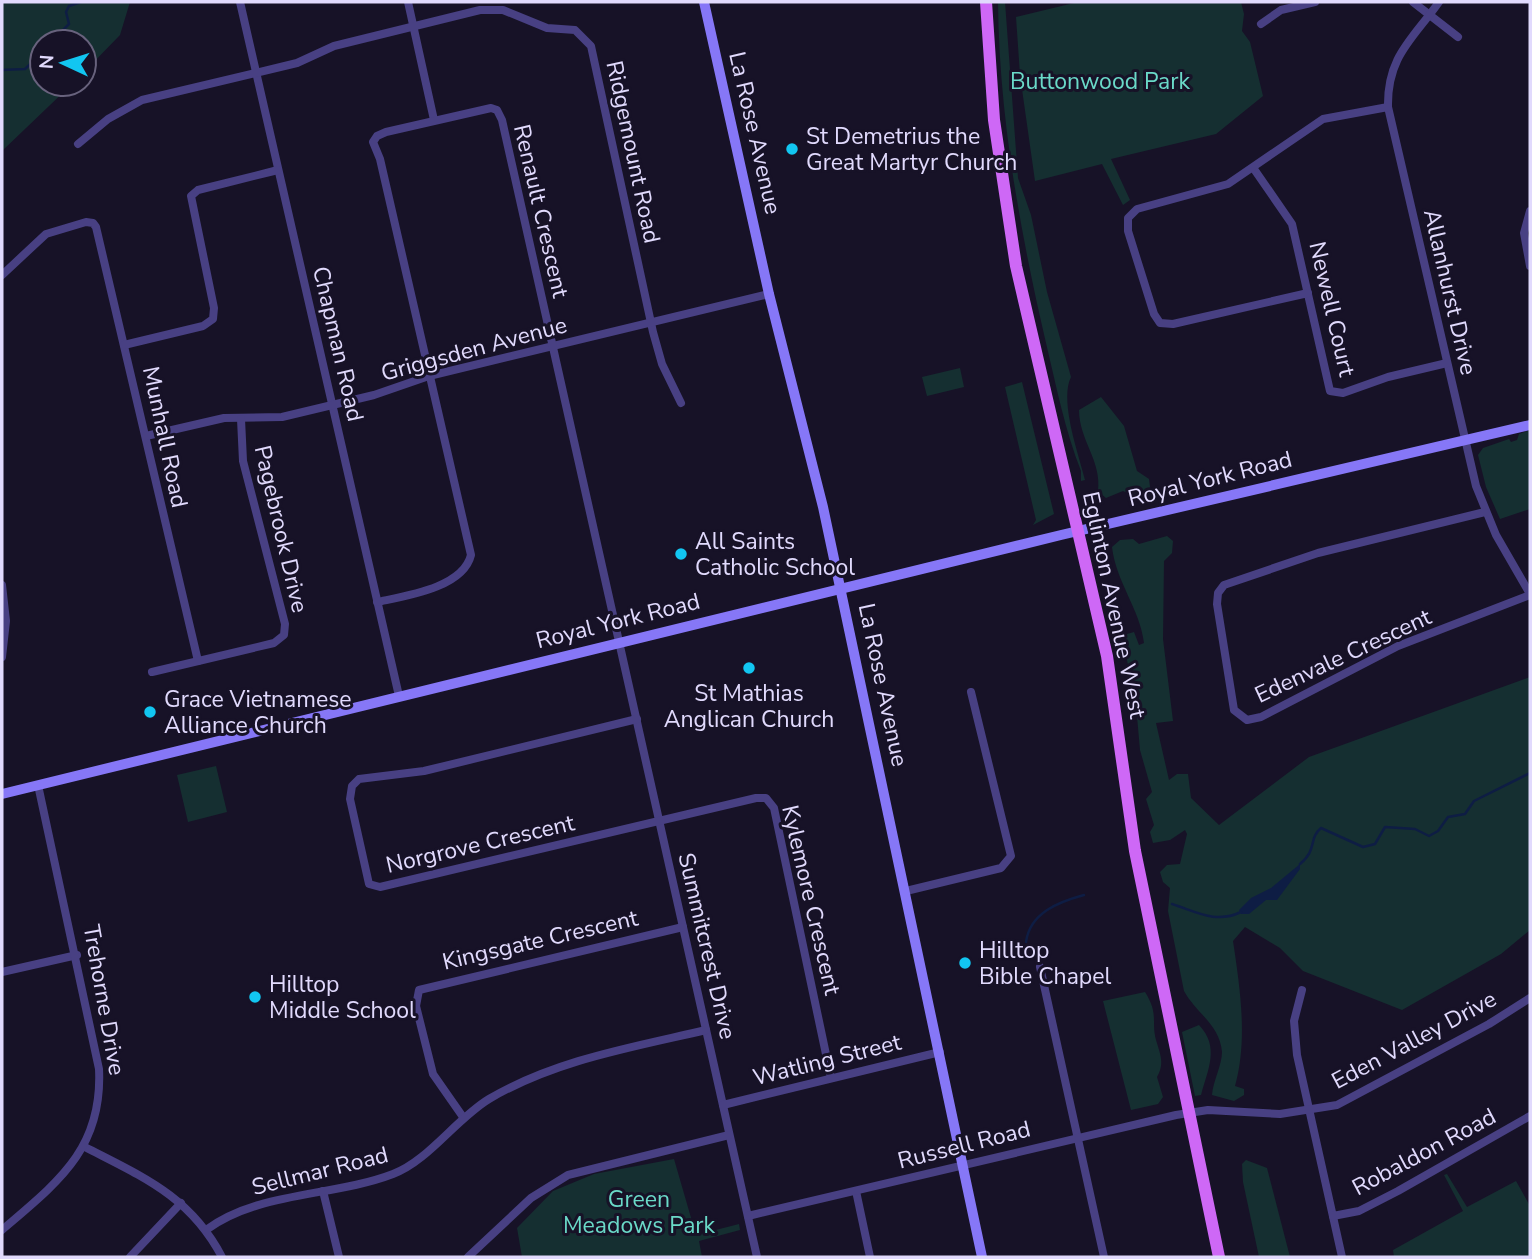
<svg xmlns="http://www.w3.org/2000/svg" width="1532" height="1259" font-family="'Nunito Sans',sans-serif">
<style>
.green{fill:#152f31}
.water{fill:#0e1d44}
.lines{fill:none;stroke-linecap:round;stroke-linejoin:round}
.stream{stroke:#0e1d44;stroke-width:2.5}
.street{stroke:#484083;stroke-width:8}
.secondary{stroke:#8677f7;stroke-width:10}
.primary{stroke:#ce68f6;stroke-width:12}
.poi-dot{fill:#12c6f1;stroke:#171227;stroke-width:2.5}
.labels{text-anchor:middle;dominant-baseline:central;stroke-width:6;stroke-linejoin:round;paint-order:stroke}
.park-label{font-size:23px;fill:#6ad9c8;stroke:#171227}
.street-label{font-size:23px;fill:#e1dafd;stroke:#171227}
.poi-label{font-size:23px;fill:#e1dafd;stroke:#171227;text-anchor:start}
</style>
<rect width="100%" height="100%" fill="#171227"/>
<!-- green -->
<g class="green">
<path d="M2,2h128l-10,33 -36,37v-30h-42v42h30l-70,67z"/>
<path d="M998,2h7l13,176 13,37 16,77 24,85c-12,24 8,78 14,103l-4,1v-10c-16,-40 -25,-86 -35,-128 -26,-112 -47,-227 -48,-341z"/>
<path d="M1078,2h163l3,12 -2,17 8,11 13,54 -47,38 -105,25 19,41 -7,5 -21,-41 -67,17 -15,-106 -4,-58z"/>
<path d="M960,368l4,19 -37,9 -5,-19z"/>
<path d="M1022,382l32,132 -21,11 3,-5 -31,-133z"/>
<path d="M1101,397l23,29 13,45 12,8 2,16 -12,3 -16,-7 -17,7 -8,-7c4,-30 -19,-51 -19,-81z"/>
<path d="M1530,430v79l-30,10 -14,-32 -8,-32 5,-7 26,-9 2,3 6,-2 2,-6z"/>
<path d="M1167,536l6,5 -1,12 -8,8 -1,78 10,82 -17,2 13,57 8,-6h11l3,24 28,27 90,-68 221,-80v253l-29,24 -99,56 -99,-39 -23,-23 -35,-21 -12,14c7,47 15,99 2,145l9,3v6l-10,6 -22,-6c1,-14 10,-30 10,-43 -2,-27 -26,-39 -38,-61l-16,-80 2,-23 -7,-6 -3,-10 7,-7 13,-1 7,-30 -2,-4 -15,10 -17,3 -3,-11 4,-7 -8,-26 6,-7 -12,-42 -4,-45 -13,-65 4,-6 7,-2 5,13 5,-2c-4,-34 -28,-61 -32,-96l8,-7 13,-1 6,5z"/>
<path d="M216,766l11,46 -39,10 -11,-47z"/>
<path d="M1145,992c14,22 6,29 11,48 4,14 9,23 1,37l6,20 -5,7 -27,6 -28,-109z"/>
<path d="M1199,1025c21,22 9,44 2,70l-6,1 -13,-64z"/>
<path d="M674,1159l22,76 43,-11 1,6 -41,11 3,16h-180l-5,-29 36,-37 41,-17z"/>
<path d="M1246,1160l21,8 23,89h-31l-16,-75 -1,-18z"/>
<path d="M1447,1174l20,33 49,-26 14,25v51h-136l-1,-7 70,-39 -19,-36z"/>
</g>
<!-- water -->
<path class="water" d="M1300,864v5l-23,31h-11l-17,14h-8l-2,-4 12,-12 20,-10z"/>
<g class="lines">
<!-- stream -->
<g class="stream">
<path d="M51,42l18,-18 -3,-12 3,-6 12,-4"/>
<path d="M2,70l23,-1 17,-16"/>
<path d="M1300,864c18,-15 8,-25 21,-36l42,19 12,-3 10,-17 30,2 14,7 9,-5 10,-14 17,-3 9,-13 56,-28"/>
<path d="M1172,904c25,8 44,20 69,8"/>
<path d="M1026,942c4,-29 32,-40 58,-47"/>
</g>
<!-- street -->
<g class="street">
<path d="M240,2l159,694"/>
<path d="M408,2l26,118"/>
<path d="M1413,2l45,35"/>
<path d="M1439,2c-26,37 -52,54 -51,105l88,379 20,49 34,59"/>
<path d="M1261,24l20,-14 34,-8"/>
<path d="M78,144l30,-25 34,-19 155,-37 37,-17 146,-36h23l44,18 28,2 16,16 62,286 9,32 19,39"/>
<path d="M1254,169l38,55 38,167 13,2 45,-16 59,-14"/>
<path d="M1530,211l-6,22 6,33"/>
<path d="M2,275l44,-41 40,-12 7,1 3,4 102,434"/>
<path d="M1308,293l-135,31 -13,-1 -6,-9 -26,-83v-13l9,-9 91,-25 95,-65 65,-12"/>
<path d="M124,345l79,-19 10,-7 1,-11 -23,-112 7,-6 80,-20"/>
<path d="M146,436l78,-18 58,-1 92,-22 55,-19 340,-82"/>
<path d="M1485,512l-167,41 -94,32 -6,8 -1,11 17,106 13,10 14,-3 137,-71 132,-51"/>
<path d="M2,585l4,36 -4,36"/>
<path d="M377,602c28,-6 86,-14 94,-47l-91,-396 -7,-17 4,-6 9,-4 105,-24 6,2 5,10 255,1137"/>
<path d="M152,672l122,-29 10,-8 1,-11 -42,-163 -2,-42"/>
<path d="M637,719l-213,52 -65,8 -7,7 -2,13 19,85 11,3 376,-89h10l8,10 57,270"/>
<path d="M906,891l95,-23 10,-12 -40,-164"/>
<path d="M1040,967l64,290"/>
<path d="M2,972l75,-17"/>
<path d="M1302,990l-8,31 3,34 45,202"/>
<path d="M723,1105l217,-53"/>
<path d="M463,1117l-30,-43 -17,-68 3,-16 264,-63"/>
<path d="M85,1147c58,30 105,49 137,110"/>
<path d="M323,1191l16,66"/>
<path d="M856,1191l14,66"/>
<path d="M748,1216l428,-101 32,-5 72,4 57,-9 152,-81 41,-26"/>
<path d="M1333,1216l26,-5 39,-20 132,-75"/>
<path d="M2,1230c56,-48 101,-81 97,-161l-61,-284"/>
<path d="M206,1230c53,-39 127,-33 187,-56 35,-13 63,-55 96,-75 66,-39 144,-52 217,-69"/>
<path d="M130,1257l51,-54"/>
<path d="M468,1257l63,-59 37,-23 161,-40"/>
</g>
<!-- secondary -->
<g class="secondary">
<path d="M704,2l65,292 54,213 159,750"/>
<path d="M2,794l1059,-259 469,-110"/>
</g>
<!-- primary -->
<path class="primary" d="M986,2l8,118 22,146 91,390 28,195 84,406"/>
</g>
<!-- markers -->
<g class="poi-dot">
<circle cx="792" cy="149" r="7"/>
<circle cx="681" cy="554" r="7"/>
<circle cx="749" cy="668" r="7"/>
<circle cx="150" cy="712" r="7"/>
<circle cx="965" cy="963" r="7"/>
<circle cx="255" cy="997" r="7"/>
</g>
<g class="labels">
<!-- park labels -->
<g class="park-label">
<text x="1100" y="81">Buttonwood Park</text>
<text x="639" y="1199">Green<tspan x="639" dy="26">Meadows Park</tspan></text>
</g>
<!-- street labels -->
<g class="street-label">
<text transform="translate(755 133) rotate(77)">La Rose Avenue</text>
<text transform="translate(633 152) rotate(78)">Ridgemount Road</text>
<text transform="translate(541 211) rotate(77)">Renault Crescent</text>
<text transform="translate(1450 292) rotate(77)">Allanhurst Drive</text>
<text transform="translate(1332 309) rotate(77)">Newell Court</text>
<text transform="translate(338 344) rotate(77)">Chapman Road</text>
<text transform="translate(474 349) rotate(-15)">Griggsden Avenue</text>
<text transform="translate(165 437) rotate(78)">Munhall Road</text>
<text transform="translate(1210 479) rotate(-14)">Royal York Road</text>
<text transform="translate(281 529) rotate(77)">Pagebrook Drive</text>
<text transform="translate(1114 605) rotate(78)">Eglinton Avenue West</text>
<text transform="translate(618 621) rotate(-14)">Royal York Road</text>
<text transform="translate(1343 656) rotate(-25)">Edenvale Crescent</text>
<text transform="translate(883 685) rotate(78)">La Rose Avenue</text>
<text transform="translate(480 844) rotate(-13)">Norgrove Crescent</text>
<text transform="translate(811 900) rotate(77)">Kylemore Crescent</text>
<text transform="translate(540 940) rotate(-13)">Kingsgate Crescent</text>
<text transform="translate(707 946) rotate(77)">Summitcrest Drive</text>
<text transform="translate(104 1000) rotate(80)">Trehorne Drive</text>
<text transform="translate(1414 1040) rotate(-28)">Eden Valley Drive</text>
<text transform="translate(827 1060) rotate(-14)">Watling Street</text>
<text transform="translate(964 1145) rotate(-14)">Russell Road</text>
<text transform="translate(1424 1152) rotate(-28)">Robaldon Road</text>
<text transform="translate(320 1171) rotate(-14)">Sellmar Road</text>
</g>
<!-- poi labels -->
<g class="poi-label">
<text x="806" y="136">St Demetrius the<tspan x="806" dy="26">Great Martyr Church</tspan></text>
<text x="695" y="541">All Saints<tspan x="695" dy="26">Catholic School</tspan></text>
<text x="749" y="693" text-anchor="middle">St Mathias<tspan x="749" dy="26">Anglican Church</tspan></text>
<text x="164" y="699">Grace Vietnamese<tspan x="164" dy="26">Alliance Church</tspan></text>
<text x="979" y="950">Hilltop<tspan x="979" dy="26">Bible Chapel</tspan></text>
<text x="269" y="984">Hilltop<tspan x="269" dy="26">Middle School</tspan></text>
</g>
</g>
<!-- border -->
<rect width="1532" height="1259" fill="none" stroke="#e1dafd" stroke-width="7"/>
<!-- north arrow -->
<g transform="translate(63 63) rotate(274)"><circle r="33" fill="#171227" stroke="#68627d" stroke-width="2"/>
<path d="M0-5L12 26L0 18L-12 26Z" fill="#12c6f1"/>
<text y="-10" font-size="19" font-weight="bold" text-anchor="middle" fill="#e1dafd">N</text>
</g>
</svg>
